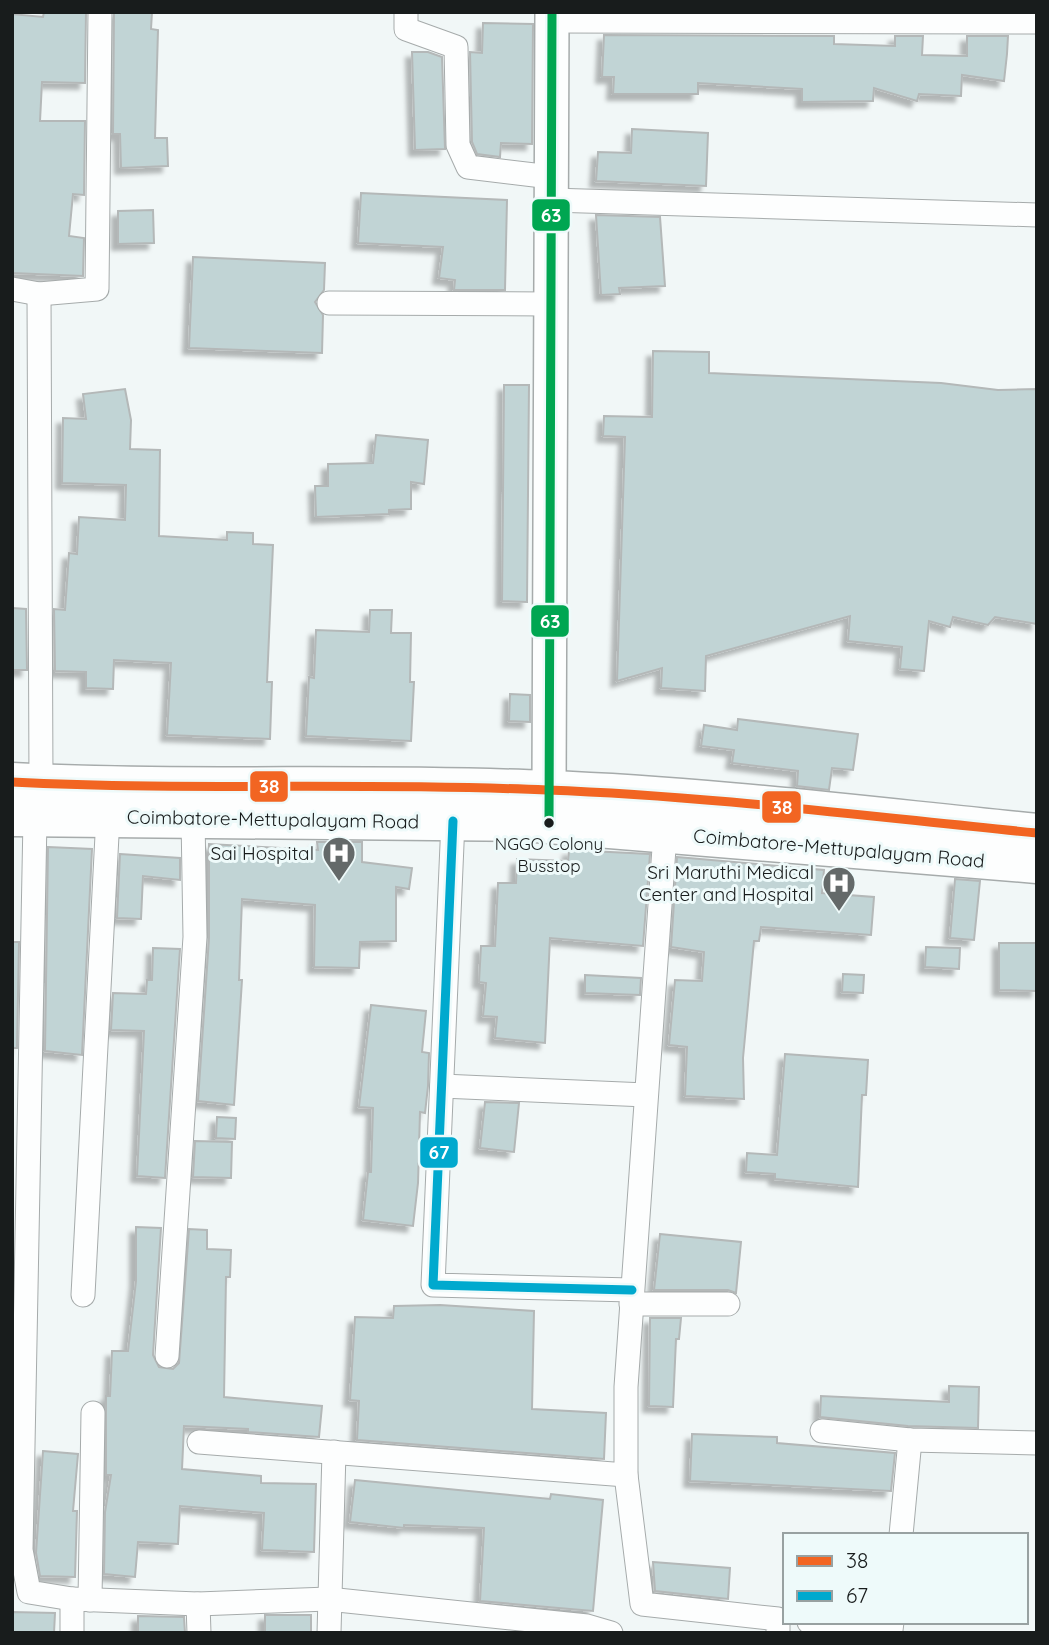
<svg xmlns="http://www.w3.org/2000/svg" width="1049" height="1645" font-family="Quicksand,sans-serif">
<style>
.building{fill:#c1d4d5;stroke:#b4b8b8;stroke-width:2;filter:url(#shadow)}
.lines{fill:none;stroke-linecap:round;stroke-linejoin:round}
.street-casing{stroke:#a6abab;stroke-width:25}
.secondary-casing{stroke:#a6abab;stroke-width:36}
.highway-casing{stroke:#a6abab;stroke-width:41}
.street{stroke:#fdfefe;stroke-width:23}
.secondary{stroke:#fdfefe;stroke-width:33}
.highway{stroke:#fdfefe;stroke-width:38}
.bus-1-casing{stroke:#eefafa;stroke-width:14}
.bus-2-casing{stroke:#eefafa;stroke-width:14}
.bus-3-casing{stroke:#eefafa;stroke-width:14}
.bus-1{stroke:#f26522;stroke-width:9}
.bus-2{stroke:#00a9ce;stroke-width:9}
.bus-3{stroke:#00a651;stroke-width:9}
.bus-dot{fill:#181c1c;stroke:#eefafa;stroke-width:2.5}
.labels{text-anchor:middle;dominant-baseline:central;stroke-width:6;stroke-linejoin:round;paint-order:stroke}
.bus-label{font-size:17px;fill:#181c1c;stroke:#eefafa}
.street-label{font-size:19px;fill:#181c1c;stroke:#eefafa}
.poi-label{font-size:19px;fill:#181c1c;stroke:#eefafa;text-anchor:end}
.line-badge{stroke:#eefafa;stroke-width:2.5}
.badge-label{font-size:19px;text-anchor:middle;font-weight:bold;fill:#fff}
</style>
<defs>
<filter id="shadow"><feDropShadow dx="-6" dy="6" stdDeviation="2" flood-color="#0004"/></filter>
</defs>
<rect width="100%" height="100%" fill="#f1f7f7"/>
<!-- building -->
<g class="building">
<path d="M44,12h42l-1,71 -43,-1 -2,39h45l-1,74 -11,-1 -4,42 15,2 -1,38 -71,-3v-259l31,3z"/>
<path d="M114,12h38l-1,17 7,1 -3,108h12l1,28 -47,2 -1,-34h-7z"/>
<path d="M483,23l50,1 -1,120 -31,-1 -1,14 -23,-3 -5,-12 -2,-90 12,1z"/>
<path d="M604,35l230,1v8l61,2v-10h28l-1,19 45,1v-20h41l-1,18 -3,27 -42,-6 -1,21 -42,-2 -2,7 -43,-13 -1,13 -71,1v-13l-104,-6v11h-85l1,-17h-12z"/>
<path d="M412,52h16l14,5 3,92 -30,1z"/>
<path d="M632,129l76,4 -2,53 -110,-5 2,-29 33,1z"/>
<path d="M361,193l146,7 -2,90h-51l1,-10 -16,-2 4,-31 -85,-4z"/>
<path d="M153,210l1,33 -36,1v-33z"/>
<path d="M596,215l64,2 5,69 -46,2 1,6 -19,1z"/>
<path d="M193,257l132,6 -1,27 -9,12 8,13 -1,38 -133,-5z"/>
<path d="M653,351l56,1v21l232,10 57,7 39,-1v235l-42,-7 -7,8 -35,-8 -3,10 -21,-6 -5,50 -24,-2 2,-22 -54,-6 2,-25 -144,40 -1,35 -44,-3 1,-20 -45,13 8,-244 -22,-1 1,-20 48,1z"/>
<path d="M504,385h25l-2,217 -25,-1z"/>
<path d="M125,389l6,31 -1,29 30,1 -1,86 68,4v-8l26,1v11l20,1 -6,137h5l-2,57 -103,-4 4,-72 -57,-3 -1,29 -27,-1v-16l-31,-1 -1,-62 11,1 4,-57 8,1 2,-37 46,3 1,-35 -64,-2 1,-65 23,1 -3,-25z"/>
<path d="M376,435l52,5 -4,44 -13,-2v27l-22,1v4l-73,3 -1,-31h13v-22l45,-1z"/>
<path d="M12,608l14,1 1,61h-15z"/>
<path d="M370,610h22l-1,23h20l-1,49h4l-3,59 -105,-5 3,-59 5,1 2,-48 53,2z"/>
<path d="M510,694l20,1v27l-21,-1z"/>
<path d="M738,719l120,15 -5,36 -21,-2 -3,22 -32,-4 1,-15 -66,-8 2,-13 -33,-4 3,-21 33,5z"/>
<path d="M317,842h45v20l50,6 -3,21 -13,-2v54l-36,1 -1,26 -45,-1 1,-62 -73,-6 -3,81h3l-8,125 -36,-4 11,-163v-94l109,6z"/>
<path d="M48,847l44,2 -10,206 -37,-4z"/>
<path d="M569,850l81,4 -7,92 -93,-8 -5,105 -50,-5 2,-21 -14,-1 3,-33 -7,-1 2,-36h14l3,-63h18l1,-24 51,2z"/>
<path d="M120,854l60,4v22l-37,-4 -2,43 -24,-1z"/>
<path d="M677,857l147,13 -2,23 52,4 -3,38 -110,-8 -2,14h-5l-11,117 1,41 -59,-3 2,-49 -18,-2 6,-65 27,1 2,-29 -33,-5z"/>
<path d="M955,879l25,2 -6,59 -24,-2z"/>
<path d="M12,942h7l-2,106h-5z"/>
<path d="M999,943h38v48l-38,-1z"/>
<path d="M926,947l34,1 -1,21 -34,-2z"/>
<path d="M153,948l27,1 -15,229 -28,-2 7,-145 -33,-1 2,-37 33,1 1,-14h5z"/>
<path d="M843,974l21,1 -1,18 -21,-1z"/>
<path d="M585,975l56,3 -1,17 -55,-2z"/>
<path d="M371,1005l55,6 -4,41 7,1 -1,33 -3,27 -5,-1 -2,71 -5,43 -50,-6 5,-48h3l2,-64 -14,-1z"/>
<path d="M785,1054l83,6 -2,35h-4l-4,92 -83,-8v-5l-29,-2 1,-19 30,2z"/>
<path d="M485,1102l34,1 -5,49 -34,-4z"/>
<path d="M217,1117l19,1 -1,21 -19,-1z"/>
<path d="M195,1141l37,1 -1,36 -38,-1z"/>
<path d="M136,1227l25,1 -8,127 6,12 14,2 6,-6 10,-134 18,1v19l24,1 -1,27h-4l-2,120 98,9 -3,31 -71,-5v-3l-64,-3 -2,43 79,7v7l55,1 -2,68 -52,-2 2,-37 -84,-7 -2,38 -40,-2 -3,35 -31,-3 1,-62 6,-37h-5v-79h4l2,-45h16l8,-70z"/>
<path d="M660,1234l81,8 -5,51 -8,-3h-74z"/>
<path d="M440,1305l94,6 -2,98 74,4 -2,46 -247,-19 2,-39 -9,-1 5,-83 38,1 1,-12z"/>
<path d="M650,1318h31l-2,21h-3l-3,68 -24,-1z"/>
<path d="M949,1386l30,1 -1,41 -70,-2 -88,-9 1,-21 128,6z"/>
<path d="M692,1434l85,3v6l118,10 -4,38 -201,-10z"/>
<path d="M43,1451l35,3 -5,57h4l-2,66 -35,-1 -4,-23z"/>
<path d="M355,1480l195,19 1,-5 52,6 -10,111 -113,-10 4,-73 -80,-3v3l-54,-6z"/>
<path d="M653,1562l77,6 -2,31 -73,-8z"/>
<path d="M12,1612l43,1 -1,20h-42z"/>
<path d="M265,1615h46v17l-46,1z"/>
<path d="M138,1616l46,1 1,16h-47z"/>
</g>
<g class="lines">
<defs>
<g id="street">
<path d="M406,12v17l50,18 2,98 10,22 83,10"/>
<path d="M552,21l485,1"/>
<path d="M551,200l486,15"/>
<path d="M12,289l27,5 58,-5 3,-277"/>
<path d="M39,294l2,490"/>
<path d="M329,303l222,1"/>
<path d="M35,819l-14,731 8,42 43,7 126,5 130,-5 259,27 24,7"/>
<path d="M453,821l-20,464 199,5"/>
<path d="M665,834l-39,553v88l16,129 136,15v14"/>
<path d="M442,1086l204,9"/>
<path d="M83,1295l25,-479"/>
<path d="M631,1304h97"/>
<path d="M167,1356l28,-419 -2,-119"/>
<path d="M822,1431l88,9 127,3"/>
<path d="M199,1442l427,33"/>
<path d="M901,1535l9,-95"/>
<path d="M72,1599v34"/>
<path d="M90,1600l3,-187"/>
<path d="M198,1604l1,29"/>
<path d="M809,1622l82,8 1,-8"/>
<path d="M329,1633l5,-181"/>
</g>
<path id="secondary" d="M549,790l3,-778"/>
<g id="highway">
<path d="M12,782c178,9 357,0 535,8 163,6 327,27 490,43"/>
<path d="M12,817l512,5 513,42"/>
</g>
</defs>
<!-- street casing -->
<use href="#street" class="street-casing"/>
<!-- secondary casing -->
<use href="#secondary" class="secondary-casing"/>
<!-- highway casing -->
<use href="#highway" class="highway-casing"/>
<!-- street -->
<use href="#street" class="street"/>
<!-- secondary -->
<use href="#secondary" class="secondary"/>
<!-- highway -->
<use href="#highway" class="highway"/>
<defs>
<path id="bus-1" d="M12,782c178,9 357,0 535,8 163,6 327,27 490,43"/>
<path id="bus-2" d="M453,821l-20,464 199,5"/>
<path id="bus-3" d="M549,824l3,-812"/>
</defs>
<!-- bus-1 casing -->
<use href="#bus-1" class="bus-1-casing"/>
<!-- bus-2 casing -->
<use href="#bus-2" class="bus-2-casing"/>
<!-- bus-3 casing -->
<use href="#bus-3" class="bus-3-casing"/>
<!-- bus-1 -->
<use href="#bus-1" class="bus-1"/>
<!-- bus-2 -->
<use href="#bus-2" class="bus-2"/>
<!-- bus-3 -->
<use href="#bus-3" class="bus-3"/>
</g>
<!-- icons -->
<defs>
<symbol id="hospital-pin" viewBox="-11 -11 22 30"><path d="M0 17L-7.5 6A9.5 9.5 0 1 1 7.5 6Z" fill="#646969" stroke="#eefafa"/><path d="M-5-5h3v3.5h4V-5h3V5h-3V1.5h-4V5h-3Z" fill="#fff"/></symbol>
</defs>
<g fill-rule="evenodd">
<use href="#hospital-pin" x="320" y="834" width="38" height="52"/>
<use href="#hospital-pin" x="820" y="864" width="38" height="52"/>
</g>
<!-- markers -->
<circle class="bus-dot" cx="549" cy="823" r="6"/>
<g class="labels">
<!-- bus labels -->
<g class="bus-label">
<text x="549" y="843">NGGO Colony<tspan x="549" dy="22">Busstop</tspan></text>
</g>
<!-- street labels -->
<g class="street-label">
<text transform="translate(273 819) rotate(1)">Coimbatore-Mettupalayam Road</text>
<text transform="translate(839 848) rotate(5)">Coimbatore-Mettupalayam Road</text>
</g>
<!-- poi labels -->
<g class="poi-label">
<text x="314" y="853">Sai Hospital</text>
<text x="814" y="872">Sri Maruthi Medical<tspan x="814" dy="22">Center and Hospital</tspan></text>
</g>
</g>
<g class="line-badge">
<rect x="531" y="198" width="40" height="34" rx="7" fill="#00a651"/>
<rect x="530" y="604" width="40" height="34" rx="7" fill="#00a651"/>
<rect x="249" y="770" width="40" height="33" rx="7" fill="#f26522"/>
<rect x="761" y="790" width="41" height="34" rx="7" fill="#f26522"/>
<rect x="419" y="1136" width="40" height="33" rx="7" fill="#00a9ce"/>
</g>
<g class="badge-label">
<text x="551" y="222">63</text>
<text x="550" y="628">63</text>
<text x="269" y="793">38</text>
<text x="782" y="814">38</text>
<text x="439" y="1159">67</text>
</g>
<!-- border -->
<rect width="1049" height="1645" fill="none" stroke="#181c1c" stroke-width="28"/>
<!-- legend -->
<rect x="783" y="1533" width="245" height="91" fill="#eefafa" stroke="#98a1a1" stroke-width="2"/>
<rect x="797" y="1556" width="35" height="10" fill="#f26522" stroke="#98a1a1" stroke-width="2"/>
<text x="846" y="1568" font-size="21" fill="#181c1c">38</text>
<rect x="797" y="1591" width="35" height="10" fill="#00a9ce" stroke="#98a1a1" stroke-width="2"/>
<text x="846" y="1603" font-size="21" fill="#181c1c">67</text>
</svg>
